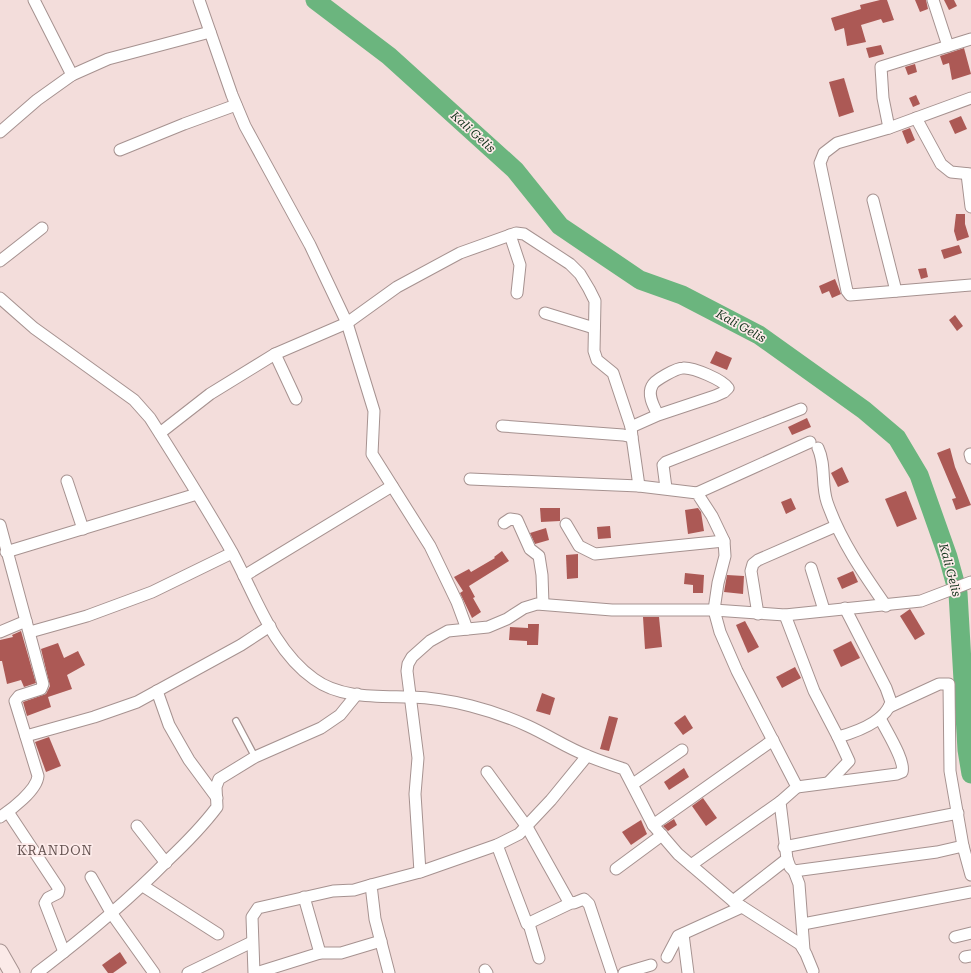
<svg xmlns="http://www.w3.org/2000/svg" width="971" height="973" font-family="'Roboto Serif',serif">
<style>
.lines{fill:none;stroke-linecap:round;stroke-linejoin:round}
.river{stroke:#6bb57e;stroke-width:19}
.building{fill:#ac5955}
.lane-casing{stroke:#a69290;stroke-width:8}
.street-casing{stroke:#a69290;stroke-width:13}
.secondary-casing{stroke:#a69290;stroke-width:17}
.lane{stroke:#fff;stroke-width:5.5}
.street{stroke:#fff;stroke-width:11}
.secondary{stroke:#fbeae8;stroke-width:15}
.labels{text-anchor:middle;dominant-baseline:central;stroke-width:3.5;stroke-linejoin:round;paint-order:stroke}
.water-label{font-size:12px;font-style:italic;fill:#12321b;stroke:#fdebea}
.quarter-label{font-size:13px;letter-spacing:1px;fill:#645250;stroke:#fdebea}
</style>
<rect width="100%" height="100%" fill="#f3dddb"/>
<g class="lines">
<!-- river -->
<path class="river" d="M315,0l74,56 126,114 45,56 80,54 42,15 77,40 105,75 33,28 22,37 29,82 10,36 9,157 4,24"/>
</g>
<!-- building -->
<g class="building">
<path d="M880,0h7l7,20 -11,3 -2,-4 -20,6 5,17 -19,4 -3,-18 -9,3 -4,-13 30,-9 -1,-4z"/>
<path d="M915,0h11l2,9 -8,3z"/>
<path d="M944,0h10l3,6 -8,4z"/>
<path d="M881,45l3,9 -15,4 -3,-10z"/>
<path d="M964,48l7,26 -19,6 -3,-17 -6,2 -3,-9z"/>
<path d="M915,64l2,8 -9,3 -3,-8z"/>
<path d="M844,78l10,34 -15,5 -10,-35z"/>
<path d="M916,95l4,9 -7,3 -4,-9z"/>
<path d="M961,116l6,13 -12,5 -6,-13z"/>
<path d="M910,128l5,12 -8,4 -5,-13z"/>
<path d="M956,214h9v10l4,13 -12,4 -3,-10z"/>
<path d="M959,245l3,8 -18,6 -3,-9z"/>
<path d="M926,268l2,9 -7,2 -3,-10z"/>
<path d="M835,279l6,15 -9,4 -3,-7 -7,3 -3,-8z"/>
<path d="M955,315l8,11 -6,5 -8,-11z"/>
<path d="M716,351l16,7 -5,12 -17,-7z"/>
<path d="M807,418l4,9 -19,8 -4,-8z"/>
<path d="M950,448l5,19 16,38 -15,5 -4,-11 4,-1 -19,-45z"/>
<path d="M842,467l7,15 -11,5 -7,-14z"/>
<path d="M906,491l11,28 -20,8 -12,-28z"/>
<path d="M791,498l5,11 -10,5 -5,-12z"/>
<path d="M540,508h20v13l-19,1z"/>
<path d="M698,508l3,4 3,19 -16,3 -3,-24z"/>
<path d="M610,526l1,12 -13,1 -1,-12z"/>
<path d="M546,528l3,12 -14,4 -5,-11z"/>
<path d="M502,551l7,10 -40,25 6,11 -2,1 8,14 -9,6 -12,-25 3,-2 -9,-14 15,-8 2,3 24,-14 -1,-1z"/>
<path d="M578,554v24l-11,1 -1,-24z"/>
<path d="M853,571l5,11 -16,7 -5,-11z"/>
<path d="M685,573l19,2 -1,18h-10v-8l-9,-1z"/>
<path d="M727,575l17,1 -1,18 -19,-2z"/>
<path d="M910,609l15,25 -10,6 -15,-24z"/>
<path d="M643,617h16l3,30 -17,2z"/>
<path d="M745,621l14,26 -11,6 -12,-28z"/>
<path d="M528,624h11l-1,21h-11v-4l-18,-1 1,-13 18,1z"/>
<path d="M21,631l15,52 -12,4 -3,-7 -14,4 -5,-23h-2v-21l13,-3 -1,-2z"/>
<path d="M851,641l9,17 -19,9 -8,-17z"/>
<path d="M58,643l6,15 14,-7 7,14 -18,10 5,14 -24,8 3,10 -24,9 -4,-14 23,-8 4,-8 -9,-37z"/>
<path d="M795,667l6,11 -19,10 -6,-11z"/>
<path d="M542,693l13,5 -5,17 -14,-4z"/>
<path d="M685,715l8,13 -10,7 -9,-12z"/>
<path d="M609,716l9,2 -9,33 -9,-2z"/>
<path d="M49,737l12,29 -15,6 -11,-30z"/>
<path d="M684,768l5,9 -20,13 -5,-8z"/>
<path d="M703,798l14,20 -11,8 -14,-20z"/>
<path d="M674,819l3,6 -9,6 -5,-5z"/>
<path d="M641,820l6,14 -16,11 -9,-13z"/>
<path d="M120,952l7,11 -14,10h-5l-6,-8z"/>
</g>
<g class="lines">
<defs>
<path id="lane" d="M236,721l19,36"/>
<g id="street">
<path d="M34,0l38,75"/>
<path d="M199,0l33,95 13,31 65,119 37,78 27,88 -2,43 58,92 27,56 10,27"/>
<path d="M933,0l15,46"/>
<path d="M971,98l-82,30 -52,15 -13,10 -4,10 27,128 3,4 121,-10"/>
<path d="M916,118l25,46 10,8 20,2"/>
<path d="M889,128l-6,-30 -2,-31 90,-28"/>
<path d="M0,132l37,-32 35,-25 36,-16 102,-27"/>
<path d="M120,150l64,-26 52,-19"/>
<path d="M967,174l4,33"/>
<path d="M873,200l23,91"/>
<path d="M510,235l10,30 -3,28"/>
<path d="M0,261l42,-33"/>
<path d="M0,298l34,30 100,72 16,18c28,44 57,90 83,136 23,43 40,96 81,125 27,20 65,17 97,18 38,1 82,13 117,29 20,9 39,22 60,30 12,5 24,9 36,13l29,56 25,29 55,47 67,43 6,10 7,17"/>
<path d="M545,313l49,15"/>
<path d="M275,354l21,45"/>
<path d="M631,427l27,-12c-4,-8 -11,-20 -6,-29 2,-6 25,-18 31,-18 10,-1 40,12 45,20l-4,4 -9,4 -57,19"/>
<path d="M160,433l50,-39 65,-40 72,-31 50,-36 63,-34 56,-20 8,1 46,30 10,10 9,15 6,12 -1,50 3,9 16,13 18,54 1,10 -9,-2 -121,-9"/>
<path d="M818,448c8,17 3,36 9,54 13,38 36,71 59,104"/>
<path d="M970,454l1,4"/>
<path d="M470,479l169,7 -7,-49"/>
<path d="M67,481l16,48"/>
<path d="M639,486l58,7 15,23 12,25 1,15 -7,27 -4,27 6,22 17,39 60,116 -17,15 7,57 -54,42"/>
<path d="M666,488l-3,-23 3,-3 135,-53"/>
<path d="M697,493l113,-51"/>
<path d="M504,523l6,-4 7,1 13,29 9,7 3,19 1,29"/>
<path d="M566,524l13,22 16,8 129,-13"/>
<path d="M0,525l43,159 -2,5 -22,7 -4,5 23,75c-1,14 -27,34 -38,41"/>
<path d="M6,552l191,-58"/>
<path d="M811,568l13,42"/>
<path d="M244,576l148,-90"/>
<path d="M758,614l-7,-43 2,-7 5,-4 78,-34"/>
<path d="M785,615l29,76 24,46c18,-5 47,-15 53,-35l-5,-14 -41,-80"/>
<path d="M0,632l26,-11"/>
<path d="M30,632l57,-16 65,-24 80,-39"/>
<path d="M157,691l12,34 20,35 28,38"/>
<path d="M26,736l68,-19 43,-15 104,-57 29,-19"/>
<path d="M487,772l40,55 42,75 5,1 10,-4 5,5 23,69"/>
<path d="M829,782l20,-21 -11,-24"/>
<path d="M633,784l49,-34"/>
<path d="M797,787l100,-13 5,-2c4,-11 -17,-43 -22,-54"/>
<path d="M8,812l51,77 -1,4 -10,5 -3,5 19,49"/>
<path d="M653,825l120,-85"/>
<path d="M137,826l29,37"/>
<path d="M497,845l30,79 44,-21"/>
<path d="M963,846l8,29"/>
<path d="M784,847l174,-34"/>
<path d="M787,859l3,8 4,4 143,-19 26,-6 -13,-75 -1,-87h-10l-50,23"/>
<path d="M691,865l89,-63"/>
<path d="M616,869l46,-34"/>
<path d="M794,871l5,13 5,66"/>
<path d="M420,872l-5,-78 3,-36 -11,-87 1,-7 4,-7 18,-16 18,-10 40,-4 19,-8 17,-11 13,-4 75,6h102l71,5 136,-14 50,-19"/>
<path d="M91,877l21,37 42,59"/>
<path d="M143,886l75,48"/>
<path d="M304,897l16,56"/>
<path d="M529,924l10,34"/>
<path d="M803,924l168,-32"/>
<path d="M683,934l5,39"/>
<path d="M955,937l16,-4"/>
<path d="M667,957l11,-21 64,-29"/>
<path d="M965,957l6,-1"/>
<path d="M485,970l2,3"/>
<path d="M37,973c46,-35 90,-71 130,-112 18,-17 35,-34 50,-54l-1,-20 3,-8 36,-22 66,-29 19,-13 17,-21"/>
<path d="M188,973l64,-31"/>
<path d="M254,973l-2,-56 6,-9 75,-17 21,-1 17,-5"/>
<path d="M256,973l64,-20h21l40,-12"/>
<path d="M389,973l-14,-54 -4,-34 49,-13 77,-27 22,-11 32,-34 36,-44"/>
<path d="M624,973l27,-8"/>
</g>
<path id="secondary" d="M0,952l12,21"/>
</defs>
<!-- lane casing -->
<use href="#lane" class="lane-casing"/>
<!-- street casing -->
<use href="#street" class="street-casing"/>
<!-- secondary casing -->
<use href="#secondary" class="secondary-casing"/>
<!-- lane -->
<use href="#lane" class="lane"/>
<!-- street -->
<use href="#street" class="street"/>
<!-- secondary -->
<use href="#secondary" class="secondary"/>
</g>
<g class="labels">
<!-- water labels -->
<g class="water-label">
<text transform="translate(473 132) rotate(42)">Kali Gelis</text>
<text transform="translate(741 326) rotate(29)">Kali Gelis</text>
<text transform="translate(950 570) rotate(75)">Kali Gelis</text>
</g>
<!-- quarter labels -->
<g class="quarter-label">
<text x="55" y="850">KRANDON</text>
</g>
</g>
</svg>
